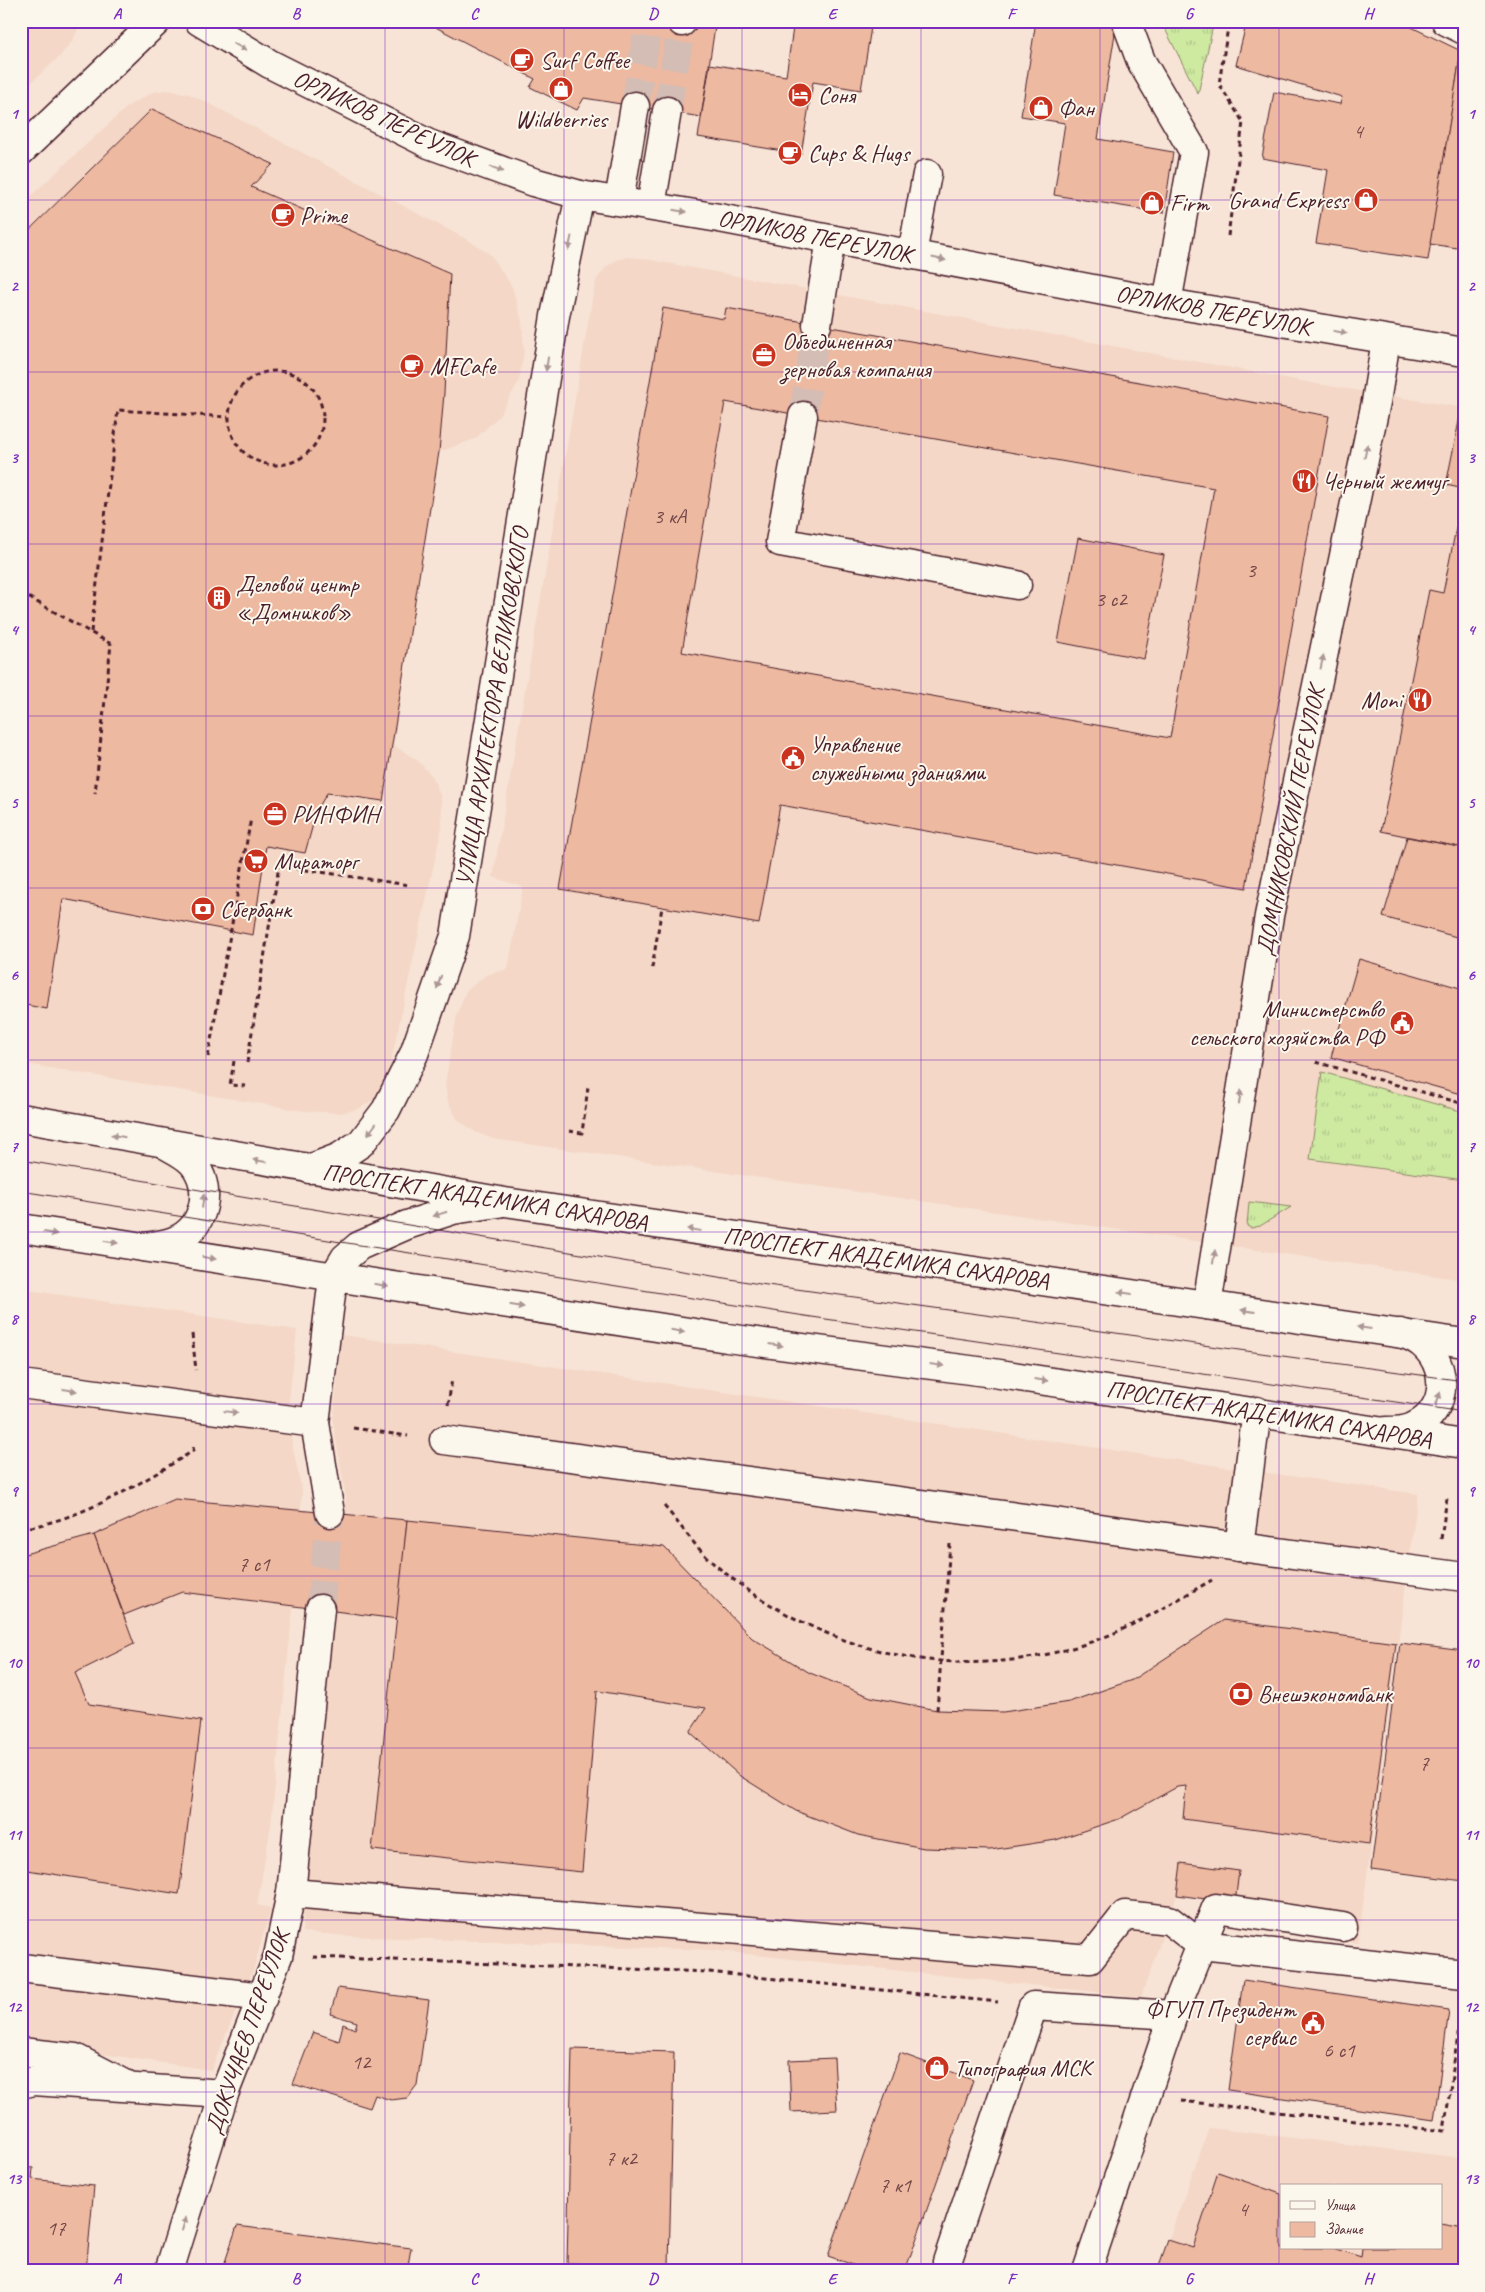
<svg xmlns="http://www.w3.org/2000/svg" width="1485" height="2292" font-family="Caveat,sans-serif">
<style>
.built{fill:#f4d7c6;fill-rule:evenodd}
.grass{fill:url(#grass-tufts);stroke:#8c8466}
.building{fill:#eeb9a1;stroke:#4a1f2b;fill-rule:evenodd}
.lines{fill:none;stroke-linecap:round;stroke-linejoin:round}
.minor-tunnel{stroke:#d4bdb4;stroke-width:28;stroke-dasharray:28 14;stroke-linecap:butt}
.minor-casing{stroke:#4a1f2b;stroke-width:31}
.major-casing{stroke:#4a1f2b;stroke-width:31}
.path{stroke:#4a1f2b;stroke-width:3;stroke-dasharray:5 4;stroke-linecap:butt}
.minor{stroke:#fbf7ec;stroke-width:28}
.major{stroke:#fbf7ec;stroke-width:28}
.tram{stroke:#4a1f2b;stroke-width:1}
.oneway{fill:#ab9695}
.grid{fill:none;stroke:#7b2cbf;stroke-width:1;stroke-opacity:0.55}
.labels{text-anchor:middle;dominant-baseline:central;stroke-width:4;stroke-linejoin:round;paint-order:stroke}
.number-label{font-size:21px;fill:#734648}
.poi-label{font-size:24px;fill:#4a1f2b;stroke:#fbf7ec;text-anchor:start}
.street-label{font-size:24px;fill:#4a1f2b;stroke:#fbf7ec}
.neatline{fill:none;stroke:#7b2cbf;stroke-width:2}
.grid-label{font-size:16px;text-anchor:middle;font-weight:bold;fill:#7b2cbf}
</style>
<defs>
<pattern id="grass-tufts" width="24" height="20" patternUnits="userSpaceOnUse" patternTransform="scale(1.25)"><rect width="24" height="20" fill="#ceeaa1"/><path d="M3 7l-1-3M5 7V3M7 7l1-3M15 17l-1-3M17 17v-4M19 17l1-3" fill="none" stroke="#b2c88b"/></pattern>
</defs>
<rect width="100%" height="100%" fill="#f7e4d6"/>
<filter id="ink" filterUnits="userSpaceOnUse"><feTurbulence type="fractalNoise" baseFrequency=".02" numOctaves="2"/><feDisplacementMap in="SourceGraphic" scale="10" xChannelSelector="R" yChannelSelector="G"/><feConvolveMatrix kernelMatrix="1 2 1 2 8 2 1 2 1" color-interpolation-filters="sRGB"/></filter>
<g filter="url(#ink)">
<!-- built -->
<g class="built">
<path d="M21,21h58l1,4 -7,15 -13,16 -39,36z"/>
<path d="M167,90l22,4 23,11 256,135 23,15 21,32 10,34 2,31 -5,29 -20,35 -24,23 -36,13 -46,293 24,15 16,17 8,21 1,29 -55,253 -12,19 -17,10 -18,4 -36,-2 -283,-48v-858l107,-99 25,-14z"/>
<path d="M628,257l12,1 672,125 152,25v872l-971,-141 -18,-7 -17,-12 -10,-18 -3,-18 12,-69 9,-24 20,-16 22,-6 15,-82 -30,-10 100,-583 4,-15 9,-12 11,-7z"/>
<path d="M21,1289l276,41 -10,88 15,74 -9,115 -22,218 -14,80 14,3 -18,63 -42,99 -190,-28z"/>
<path d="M342,1335l857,128 219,31 -60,449 -130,-18 7,-22 -58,-8 -36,102 -431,-47 -362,-14 -46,-4 44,-434 -13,-76z"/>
<path d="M1209,2128l255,30v113h-307zM1281,2186h160v62h-160z"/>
</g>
<!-- grass -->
<g class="grass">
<path d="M1161,21h53l-16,73z"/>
<path d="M1322,1072l142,40v68l-154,-21z"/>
<path d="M1249,1202l42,5 -31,19 -9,2 -4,-2z"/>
</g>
<!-- building -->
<g class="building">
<path d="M424,21h253l38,6 -14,90 -117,-19 -7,12 -47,-23 5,-8z"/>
<path d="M794,21h78l-11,69 -48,-8 -12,72 -103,-17 12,-73 76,12z"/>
<path d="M1036,21h81l-19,118 75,13 -9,61 -110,-18 11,-72 -44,-7z"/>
<path d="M1247,21h152l62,30 -33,209 -112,-17 12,-73 -66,-12 12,-66 66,12 2,-7 -106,-32z"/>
<path d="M1461,51l3,2v196l-34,-5z"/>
<path d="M152,109l121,55 -22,23 199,87 -6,119 -5,59 -56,349 -56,-8 -10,17 -12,43 -39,-7 -13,89 -190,-36 -16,110 -26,-5v-766z"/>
<path d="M663,308l61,11 2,-11 603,108 -83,472 -466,-83 -21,119 -199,-35zM725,402l489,86 -44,250 -488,-86z"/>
<path d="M1461,411h3v78l-18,-4z"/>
<path d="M1464,493v42l-9,-2z"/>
<path d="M1455,533l9,2v313l-83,-17 48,-241 14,3z"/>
<path d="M1078,538l86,17 -20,104 -86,-17z"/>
<path d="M1407,837l57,11v91l-81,-22z"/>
<path d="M1359,959l101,29 4,-14v121l-133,-38z"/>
<path d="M175,1499l232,21 -9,99 -216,-27 -58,23 -30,-80z"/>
<path d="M407,1520l257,27 88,91 58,35 61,24 66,13 66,2 66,-10 63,-22 92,-60 172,23 -27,201 -186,-25 3,-33 -9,1 -58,32 -63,21 -66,10 -66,-2 -66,-13 -62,-24 -56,-35 -50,-44 16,-24 -109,-17 -15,181 -210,-22z"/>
<path d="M94,1535l40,109 -59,29 14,31 112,17 -22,173 -158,-25v-314z"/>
<path d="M1400,1643l64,8v230l-93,-12z"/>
<path d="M1181,1863l58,8 -4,32 -58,-8z"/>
<path d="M1243,1980l206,30 -15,110 -206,-30z"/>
<path d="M338,1988l91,12 -12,85 -10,13 -16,2 -16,-5 -5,13 -77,-24 20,-52 26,9 4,-17 12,5 2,-7 -27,-8z"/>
<path d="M572,2049l102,3 -5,214 -102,-3z"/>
<path d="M900,2053l73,27 -68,191h-35l-42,-15z"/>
<path d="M834,2058l3,52 -46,2 -2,-52z"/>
<path d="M21,2167l12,1 -1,11 62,7 -8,85h-65z"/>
<path d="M1218,2172l63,22v54h53l27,9 1,-9h79v-24l23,4v43h-307l11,-31 25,8z"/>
<path d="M237,2226l174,22 -4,23h-185z"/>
</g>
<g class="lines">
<!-- minor-tunnel -->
<g class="minor-tunnel">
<path d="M635,106l14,-85"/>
<path d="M667,111l15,-89"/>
<path d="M803,416l14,-91"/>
<path d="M320,1609l10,-96"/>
</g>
<defs>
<g id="minor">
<path d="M1126,21l15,40 53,91 -27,151"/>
<path d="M1446,21l18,9"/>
<path d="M682,22v-1"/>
<path d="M21,151l136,-130"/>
<path d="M619,201l16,-95"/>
<path d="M651,206l16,-95"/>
<path d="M912,254l15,-80"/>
<path d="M817,325l14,-86"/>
<path d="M803,416l-23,126 237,43"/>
<path d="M309,1169l31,-12 21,-14 25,-33 28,-56 41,-118 100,-620 25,-121"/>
<path d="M143,1247c10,-1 21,-2 31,-6 31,-12 40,-54 18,-79 -7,-7 -17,-12 -26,-17"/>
<path d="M1207,1305l62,-389 107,-514 10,-62"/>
<path d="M21,1384l294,39"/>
<path d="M1386,1431c9,0 19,0 27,-4 45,-20 33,-84 -13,-94"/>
<path d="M444,1440l1020,137"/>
<path d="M330,1513l-15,-90 18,-145 12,-20 14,-12 48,-21 46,-15 45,-7"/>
<path d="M1239,1547l18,-136"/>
<path d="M291,1893l799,66 35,-44 44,5 32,25 263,29"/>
<path d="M21,1968l242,29"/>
<path d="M21,2052l54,6 48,25"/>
<path d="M21,2084l13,-3 190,13"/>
<path d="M947,2262l86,-256 140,9"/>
<path d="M169,2271l55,-177 54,-138 13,-63 29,-284"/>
<path d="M1087,2271l86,-256 43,-107 127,19"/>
</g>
<g id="major">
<path d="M199,21l71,43 159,80 104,38 47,13 139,23 448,85 297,49"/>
<path d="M21,1118l484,84 959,141"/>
<path d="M21,1228l706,110 266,35 471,71"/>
</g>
</defs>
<!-- minor casing -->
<use href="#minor" class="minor-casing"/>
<!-- major casing -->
<use href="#major" class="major-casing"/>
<!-- path -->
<g class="path">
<path d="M1228,236l15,-114 -24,-38 10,-63"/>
<circle cx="276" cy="418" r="47"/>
<path d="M21,593l90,51 -16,149"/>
<path d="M91,632l27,-222 110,7"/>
<path d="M652,968l10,-61"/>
<path d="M208,1057l43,-239"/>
<path d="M234,1061l-4,24 16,1"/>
<path d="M1316,1062l148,42"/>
<path d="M247,1063l32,-197 130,19"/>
<path d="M569,1131l13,2 6,-46"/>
<path d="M192,1334l4,36"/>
<path d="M448,1405l4,-26"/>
<path d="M353,1428l55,8"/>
<path d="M664,1506c16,18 31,41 49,57 109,93 253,127 389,75 39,-15 74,-38 110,-58"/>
<path d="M21,1529c64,-11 117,-44 172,-78l1,-7"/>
<path d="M1441,1539l6,-41"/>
<path d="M937,1710l13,-166"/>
<path d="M313,1957l395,15 290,30"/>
<path d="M1181,2101l263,30 18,-123"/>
</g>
<!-- minor -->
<use href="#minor" class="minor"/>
<!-- major -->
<use href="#major" class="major"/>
<!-- tram -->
<g class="tram">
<path d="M21,1160l739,124 704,97"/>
<path d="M21,1191l784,125 659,96"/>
</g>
</g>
<!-- one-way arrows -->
<defs><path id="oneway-solid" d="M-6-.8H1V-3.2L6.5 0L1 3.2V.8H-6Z" transform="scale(1.25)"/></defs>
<g class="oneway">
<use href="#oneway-solid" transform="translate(240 47) rotate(30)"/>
<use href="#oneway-solid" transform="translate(497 169) rotate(20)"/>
<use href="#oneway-solid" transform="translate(680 211) rotate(9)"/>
<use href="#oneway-solid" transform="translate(570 243) rotate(102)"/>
<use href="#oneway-solid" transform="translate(939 259) rotate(11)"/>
<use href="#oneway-solid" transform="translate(1340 332) rotate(10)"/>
<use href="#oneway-solid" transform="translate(547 364) rotate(99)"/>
<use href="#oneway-solid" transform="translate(1366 451) rotate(-78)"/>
<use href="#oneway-solid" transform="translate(1322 662) rotate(-78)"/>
<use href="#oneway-solid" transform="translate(439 982) rotate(109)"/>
<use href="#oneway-solid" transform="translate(1240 1097) rotate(-81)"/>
<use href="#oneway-solid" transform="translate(372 1129) rotate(127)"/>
<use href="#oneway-solid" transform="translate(118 1136) rotate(-170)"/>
<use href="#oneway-solid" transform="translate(260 1161) rotate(-170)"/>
<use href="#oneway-solid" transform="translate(203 1201) rotate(-82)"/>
<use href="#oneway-solid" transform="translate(440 1214) rotate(162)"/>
<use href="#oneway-solid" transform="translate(694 1230) rotate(-172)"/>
<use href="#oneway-solid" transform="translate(50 1233) rotate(9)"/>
<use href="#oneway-solid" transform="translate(111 1242) rotate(9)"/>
<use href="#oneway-solid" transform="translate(1214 1257) rotate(-81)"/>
<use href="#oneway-solid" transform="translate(209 1258) rotate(9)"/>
<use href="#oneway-solid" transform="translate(381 1285) rotate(9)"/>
<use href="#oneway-solid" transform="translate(1125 1293) rotate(-172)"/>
<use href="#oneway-solid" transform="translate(517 1306) rotate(9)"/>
<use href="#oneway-solid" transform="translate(1248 1311) rotate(-172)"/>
<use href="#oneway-solid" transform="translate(1364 1328) rotate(-172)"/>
<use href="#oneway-solid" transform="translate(678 1331) rotate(9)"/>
<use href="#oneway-solid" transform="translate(776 1345) rotate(7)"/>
<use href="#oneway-solid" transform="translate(937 1365) rotate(7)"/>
<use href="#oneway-solid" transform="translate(1041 1380) rotate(8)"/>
<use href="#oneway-solid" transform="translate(70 1390) rotate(8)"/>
<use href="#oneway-solid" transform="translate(1438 1399) rotate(-71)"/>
<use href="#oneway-solid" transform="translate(231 1412) rotate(8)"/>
<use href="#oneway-solid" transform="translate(184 2224) rotate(-73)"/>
</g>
</g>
<!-- grid -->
<path class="grid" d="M206,21v2250M385,21v2250M564,21v2250M742,21v2250M921,21v2250M1100,21v2250M1279,21v2250M21,200h1443M21,372h1443M21,544h1443M21,716h1443M21,888h1443M21,1060h1443M21,1232h1443M21,1404h1443M21,1576h1443M21,1748h1443M21,1920h1443M21,2092h1443"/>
<!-- icons -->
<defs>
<symbol id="cafe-disc" viewBox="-11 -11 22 22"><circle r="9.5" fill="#c8321e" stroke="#fbf7ec"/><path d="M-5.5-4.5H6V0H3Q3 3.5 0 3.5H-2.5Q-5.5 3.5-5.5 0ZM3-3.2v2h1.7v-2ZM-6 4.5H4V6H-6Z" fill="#fff"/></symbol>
<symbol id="shop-disc" viewBox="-11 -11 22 22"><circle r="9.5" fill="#c8321e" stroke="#fbf7ec"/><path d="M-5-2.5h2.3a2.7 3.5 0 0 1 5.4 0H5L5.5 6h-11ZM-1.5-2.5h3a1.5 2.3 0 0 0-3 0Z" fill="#fff"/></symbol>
<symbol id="hotel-disc" viewBox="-11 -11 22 22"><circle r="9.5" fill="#c8321e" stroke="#fbf7ec"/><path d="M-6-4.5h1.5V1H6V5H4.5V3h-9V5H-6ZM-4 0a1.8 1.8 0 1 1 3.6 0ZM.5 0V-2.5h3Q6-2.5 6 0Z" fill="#fff"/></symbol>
<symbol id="office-disc" viewBox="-11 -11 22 22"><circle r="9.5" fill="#c8321e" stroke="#fbf7ec"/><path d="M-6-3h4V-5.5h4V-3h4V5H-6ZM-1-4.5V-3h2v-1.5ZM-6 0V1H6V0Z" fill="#fff"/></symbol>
<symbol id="restaurant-disc" viewBox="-11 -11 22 22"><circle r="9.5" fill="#c8321e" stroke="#fbf7ec"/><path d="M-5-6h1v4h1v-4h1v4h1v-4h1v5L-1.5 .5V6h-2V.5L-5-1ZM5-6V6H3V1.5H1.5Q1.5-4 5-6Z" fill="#fff"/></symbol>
<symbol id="building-disc" viewBox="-11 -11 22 22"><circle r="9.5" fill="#c8321e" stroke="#fbf7ec"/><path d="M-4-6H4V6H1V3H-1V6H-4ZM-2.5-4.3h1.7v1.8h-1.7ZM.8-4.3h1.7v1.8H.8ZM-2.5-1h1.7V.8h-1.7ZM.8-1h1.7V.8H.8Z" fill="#fff"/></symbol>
<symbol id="civic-disc" viewBox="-11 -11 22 22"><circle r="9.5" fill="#c8321e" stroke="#fbf7ec"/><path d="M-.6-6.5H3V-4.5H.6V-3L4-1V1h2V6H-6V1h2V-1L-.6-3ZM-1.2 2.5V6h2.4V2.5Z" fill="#fff"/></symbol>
<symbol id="supermarket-disc" viewBox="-11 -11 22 22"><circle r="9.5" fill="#c8321e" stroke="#fbf7ec"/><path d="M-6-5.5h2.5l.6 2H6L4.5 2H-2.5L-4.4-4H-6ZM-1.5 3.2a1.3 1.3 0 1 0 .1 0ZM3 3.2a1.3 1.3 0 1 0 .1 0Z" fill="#fff"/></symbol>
<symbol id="bank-disc" viewBox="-11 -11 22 22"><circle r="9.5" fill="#c8321e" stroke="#fbf7ec"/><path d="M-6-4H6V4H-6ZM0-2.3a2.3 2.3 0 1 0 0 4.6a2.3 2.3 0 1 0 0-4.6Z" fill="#fff"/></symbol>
</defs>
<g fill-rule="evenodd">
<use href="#cafe-disc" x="508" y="46" width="28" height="28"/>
<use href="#shop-disc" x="547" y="75" width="28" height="28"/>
<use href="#hotel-disc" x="786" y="81" width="28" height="28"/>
<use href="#shop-disc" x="1027" y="94" width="28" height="28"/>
<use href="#cafe-disc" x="776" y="139" width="28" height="28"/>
<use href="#shop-disc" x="1352" y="186" width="28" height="28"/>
<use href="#shop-disc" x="1138" y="189" width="28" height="28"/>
<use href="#cafe-disc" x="269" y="201" width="28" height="28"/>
<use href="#office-disc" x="750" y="341" width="28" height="28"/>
<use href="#cafe-disc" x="398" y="352" width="28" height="28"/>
<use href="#restaurant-disc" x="1290" y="467" width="28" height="28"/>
<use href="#building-disc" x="205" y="584" width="28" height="28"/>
<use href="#restaurant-disc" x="1406" y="686" width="28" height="28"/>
<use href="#civic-disc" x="779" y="744" width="28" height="28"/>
<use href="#office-disc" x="261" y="800" width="28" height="28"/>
<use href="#supermarket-disc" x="242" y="847" width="28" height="28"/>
<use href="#bank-disc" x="189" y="895" width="28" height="28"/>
<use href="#civic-disc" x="1388" y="1009" width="28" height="28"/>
<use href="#bank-disc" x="1227" y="1680" width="28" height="28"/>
<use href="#civic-disc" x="1299" y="2009" width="28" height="28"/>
<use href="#shop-disc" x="923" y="2054" width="28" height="28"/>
</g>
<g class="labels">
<!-- number labels -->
<g class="number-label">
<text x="1358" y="131">4</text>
<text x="670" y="516">3 кА</text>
<text x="1251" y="570">3</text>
<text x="1111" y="599">3 с2</text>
<text x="254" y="1564">7 с1</text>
<text x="1424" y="1763">7</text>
<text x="1339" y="2050">6 с1</text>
<text x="361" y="2062">12</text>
<text x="621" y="2158">7 к2</text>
<text x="895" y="2185">7 к1</text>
<text x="1243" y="2209">4</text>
<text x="56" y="2228">17</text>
</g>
<!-- poi labels -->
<g class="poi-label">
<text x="540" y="60">Surf Coffee</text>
<text x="818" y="95">Соня</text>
<text x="1058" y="108">Фан</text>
<text x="561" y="119" text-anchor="middle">Wildberries</text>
<text x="808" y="153">Cups &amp; Hugs</text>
<text x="1348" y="200" text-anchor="end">Grand Express</text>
<text x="1170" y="203">Firm</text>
<text x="300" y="215">Prime</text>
<text x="782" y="341">Объединенная<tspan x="782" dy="28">зерновая компания</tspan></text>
<text x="430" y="366">MFCafe</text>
<text x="1322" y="481">Черный жемчуг</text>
<text x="236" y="584">Деловой центр<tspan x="236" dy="28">«Домников»</tspan></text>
<text x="1402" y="700" text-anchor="end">Moni</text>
<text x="810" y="744">Управление<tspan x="810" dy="28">служебными зданиями</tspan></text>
<text x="292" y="814">РИНФИН</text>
<text x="274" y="861">Мираторг</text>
<text x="220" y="909">Сбербанк</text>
<text x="1384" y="1009" text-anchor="end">Министерство<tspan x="1384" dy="28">сельского хозяйства РФ</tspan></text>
<text x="1258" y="1694">Внешэкономбанк</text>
<text x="1296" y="2009" text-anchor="end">ФГУП Президент<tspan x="1296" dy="28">сервис</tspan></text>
<text x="954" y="2068">Типография МСК</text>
</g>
<!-- street labels -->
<g class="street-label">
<text transform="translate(384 118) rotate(25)">ОРЛИКОВ ПЕРЕУЛОК</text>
<text transform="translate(815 236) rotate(11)">ОРЛИКОВ ПЕРЕУЛОК</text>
<text transform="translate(1213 310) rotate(10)">ОРЛИКОВ ПЕРЕУЛОК</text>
<text transform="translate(492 707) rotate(-81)">УЛИЦА АРХИТЕКТОРА ВЕЛИКОВСКОГО</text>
<text transform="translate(1290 821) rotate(-79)">ДОМНИКОВСКИЙ ПЕРЕУЛОК</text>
<text transform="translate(485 1197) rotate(9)">ПРОСПЕКТ АКАДЕМИКА САХАРОВА</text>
<text transform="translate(886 1258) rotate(8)">ПРОСПЕКТ АКАДЕМИКА САХАРОВА</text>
<text transform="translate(1269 1414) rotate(9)">ПРОСПЕКТ АКАДЕМИКА САХАРОВА</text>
<text transform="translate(247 2032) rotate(-71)">ДОКУЧАЕВ ПЕРЕУЛОК</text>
</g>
</g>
<!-- margin -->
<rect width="1485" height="2292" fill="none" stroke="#fbf7ec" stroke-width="55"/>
<!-- legend -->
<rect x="1280" y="2184" width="162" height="65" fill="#fbf7ec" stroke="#b4a19f"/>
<rect x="1290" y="2201" width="25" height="8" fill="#fbf7ec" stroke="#b4a19f"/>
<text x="1325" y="2210" font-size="15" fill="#4a1f2b">Улица</text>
<rect x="1290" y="2222" width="25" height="15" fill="#eeb9a1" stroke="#b4a19f"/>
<text x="1325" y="2234" font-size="15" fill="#4a1f2b">Здание</text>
<rect x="28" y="28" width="1430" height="2236" class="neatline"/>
<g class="grid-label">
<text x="117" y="19">A</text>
<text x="296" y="19">B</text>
<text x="474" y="19">C</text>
<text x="653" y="19">D</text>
<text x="832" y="19">E</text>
<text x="1011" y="19">F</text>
<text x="1189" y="19">G</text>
<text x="1368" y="19">H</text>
<text x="14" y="119">1</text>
<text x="1471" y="119">1</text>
<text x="14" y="291">2</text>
<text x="1471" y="291">2</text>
<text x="14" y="463">3</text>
<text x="1471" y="463">3</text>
<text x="14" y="635">4</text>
<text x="1471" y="635">4</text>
<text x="14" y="808">5</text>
<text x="1471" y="808">5</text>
<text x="14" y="980">6</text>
<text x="1471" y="980">6</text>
<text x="14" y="1152">7</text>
<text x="1471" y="1152">7</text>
<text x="14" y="1324">8</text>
<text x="1471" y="1324">8</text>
<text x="14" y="1496">9</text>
<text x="1471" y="1496">9</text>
<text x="14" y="1668">10</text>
<text x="1471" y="1668">10</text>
<text x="14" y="1840">11</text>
<text x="1471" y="1840">11</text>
<text x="14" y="2012">12</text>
<text x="1471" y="2012">12</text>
<text x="14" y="2184">13</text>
<text x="1471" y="2184">13</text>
<text x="117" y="2284">A</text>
<text x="296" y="2284">B</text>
<text x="474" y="2284">C</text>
<text x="653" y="2284">D</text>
<text x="832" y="2284">E</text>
<text x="1011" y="2284">F</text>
<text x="1189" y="2284">G</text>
<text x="1368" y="2284">H</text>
</g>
</svg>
